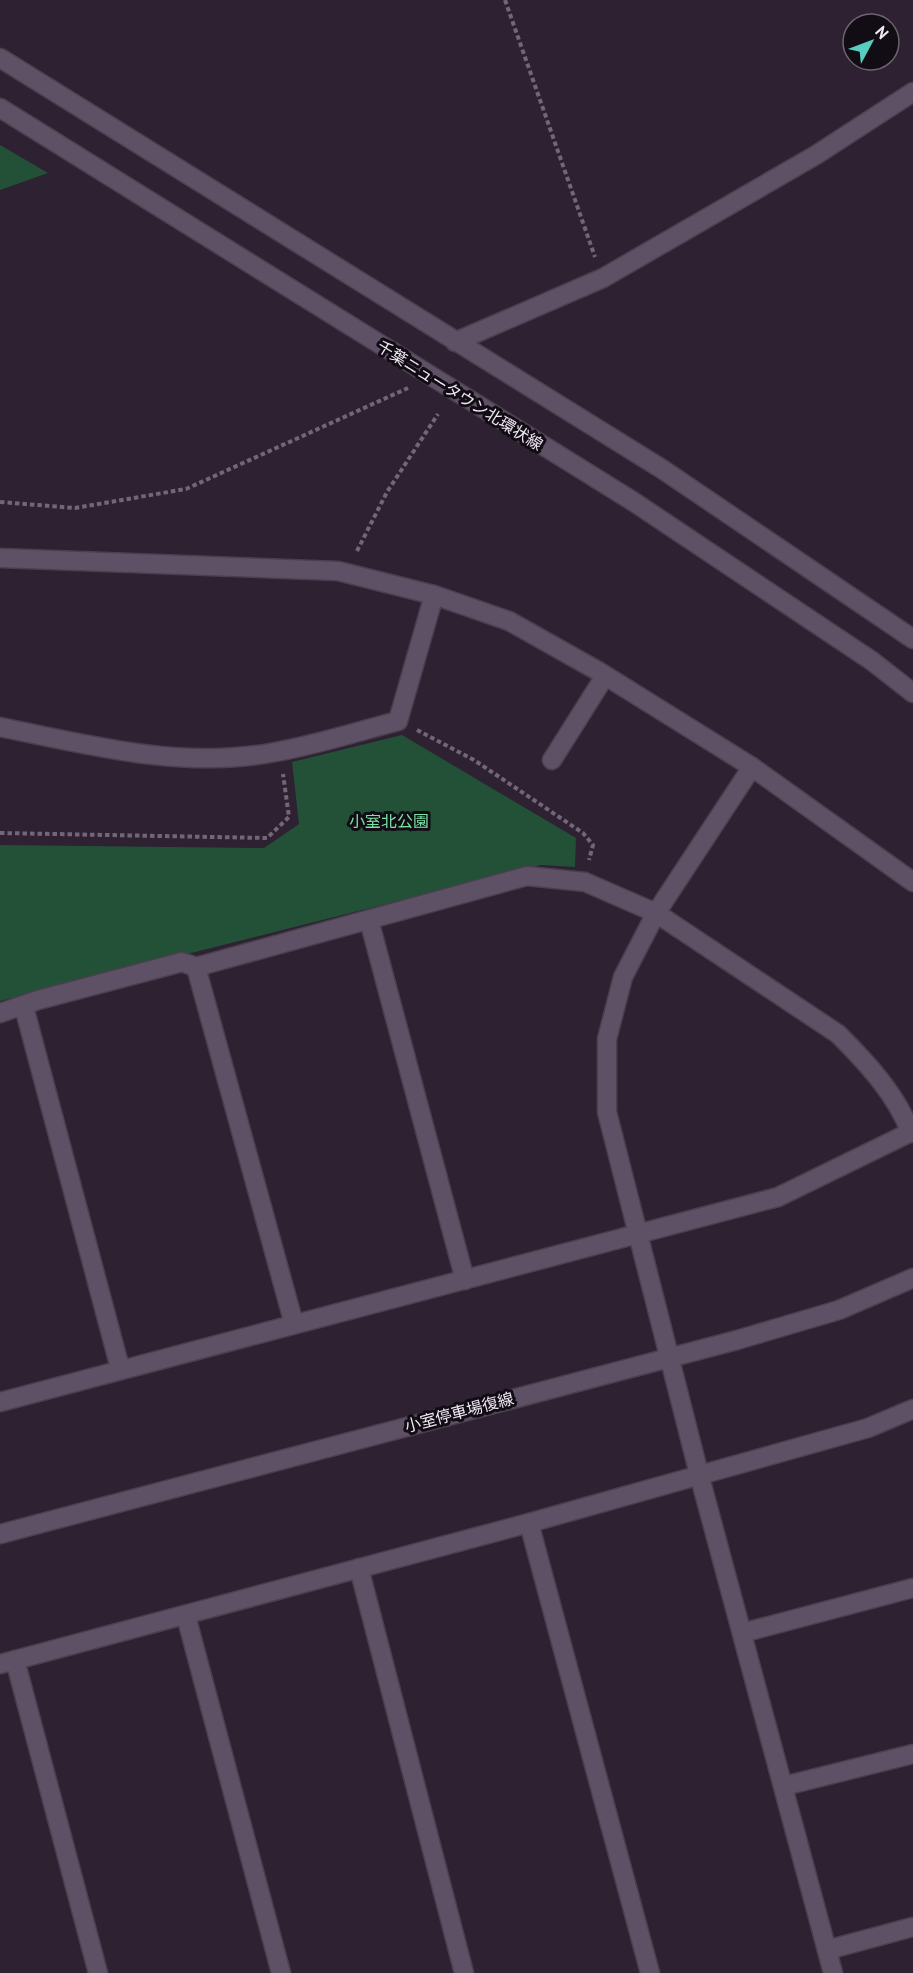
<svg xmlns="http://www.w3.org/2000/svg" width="913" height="1973" font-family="'PT Sans','Noto Sans JP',sans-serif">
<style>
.green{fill:#235137}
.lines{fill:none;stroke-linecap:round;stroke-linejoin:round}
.minor-casing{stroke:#4a3f4e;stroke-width:21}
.tertiary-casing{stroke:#4a3f4e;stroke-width:21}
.secondary-casing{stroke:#4a3f4e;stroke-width:21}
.path{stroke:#716776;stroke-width:4;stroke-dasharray:4.5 3;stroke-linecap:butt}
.minor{stroke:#5f5165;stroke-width:18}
.tertiary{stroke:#5f5165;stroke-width:18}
.secondary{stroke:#5f5165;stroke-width:18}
.labels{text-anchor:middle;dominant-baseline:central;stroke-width:6;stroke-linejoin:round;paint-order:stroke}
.street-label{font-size:16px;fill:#f0e8f4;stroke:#120d15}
.park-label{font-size:16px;fill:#7ae2a6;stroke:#120d15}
</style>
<rect width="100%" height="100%" fill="#2d2132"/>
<!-- green -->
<g class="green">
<path d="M0,145l48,28 -48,17z"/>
<path d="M402,735l174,103 -1,29 -34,-2 -541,136v-156l264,3 35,-24 -7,-62z"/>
</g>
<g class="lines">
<defs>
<g id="minor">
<path d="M455,342l148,-64 213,-123 97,-63"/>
<path d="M0,727c89,18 179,42 270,26 43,-7 86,-21 128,-32l36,-126"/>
<path d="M552,760l53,-84"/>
<path d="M752,767l-96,146 -33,64 -16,62v73l92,362 134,499"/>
<path d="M369,920l96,360"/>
<path d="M196,967l98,357"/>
<path d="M24,1007l96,361"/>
<path d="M0,1013l38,-13 144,-38 14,5 331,-91 58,6 71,31 182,121c29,29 58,60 73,99"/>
<path d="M529,1523l121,450"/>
<path d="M359,1568l105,405"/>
<path d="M186,1616l95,357"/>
<path d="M742,1633l171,-45"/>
<path d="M15,1660l83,313"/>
<path d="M0,1664l529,-141 339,-95 45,-19"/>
<path d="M784,1786l129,-32"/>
<path d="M827,1950l86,-23"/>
</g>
<g id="tertiary">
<path d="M0,558l338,13 96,24 75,26 89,50 154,96 161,115"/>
<path d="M0,1402l778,-205 135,-66"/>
</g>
<g id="secondary">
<path d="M0,58l662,411 251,170"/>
<path d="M0,108l634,394 238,159 41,32"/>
<path d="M0,1534l737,-194 102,-30 74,-32"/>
</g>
</defs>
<!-- minor casing -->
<use href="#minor" class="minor-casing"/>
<!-- tertiary casing -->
<use href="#tertiary" class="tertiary-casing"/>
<!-- secondary casing -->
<use href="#secondary" class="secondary-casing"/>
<!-- path -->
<g class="path">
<path d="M505,0l90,257"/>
<path d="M0,502l75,6 111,-19 222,-101"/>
<path d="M357,551l30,-59 51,-78"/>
<path d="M417,730l57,30 109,73 10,12 -4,15"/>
<path d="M0,833l267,5 22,-21 -6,-43"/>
</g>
<!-- minor -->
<use href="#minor" class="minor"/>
<!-- tertiary -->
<use href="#tertiary" class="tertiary"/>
<!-- secondary -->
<use href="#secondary" class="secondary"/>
</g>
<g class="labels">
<!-- street labels -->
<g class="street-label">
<text transform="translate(460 395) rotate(32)">千葉ニュータウン北環状線</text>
<text transform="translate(459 1412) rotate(-15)">小室停車場復線</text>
</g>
<!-- park labels -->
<g class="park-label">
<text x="389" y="821">小室北公園</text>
</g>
</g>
<!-- north arrow -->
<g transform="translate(871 42) rotate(49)"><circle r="28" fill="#120d15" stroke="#6b656e" stroke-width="1.5"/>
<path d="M0-4.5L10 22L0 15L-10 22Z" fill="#59cebe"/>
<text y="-9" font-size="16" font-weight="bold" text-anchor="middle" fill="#f0e8f4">N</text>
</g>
</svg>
